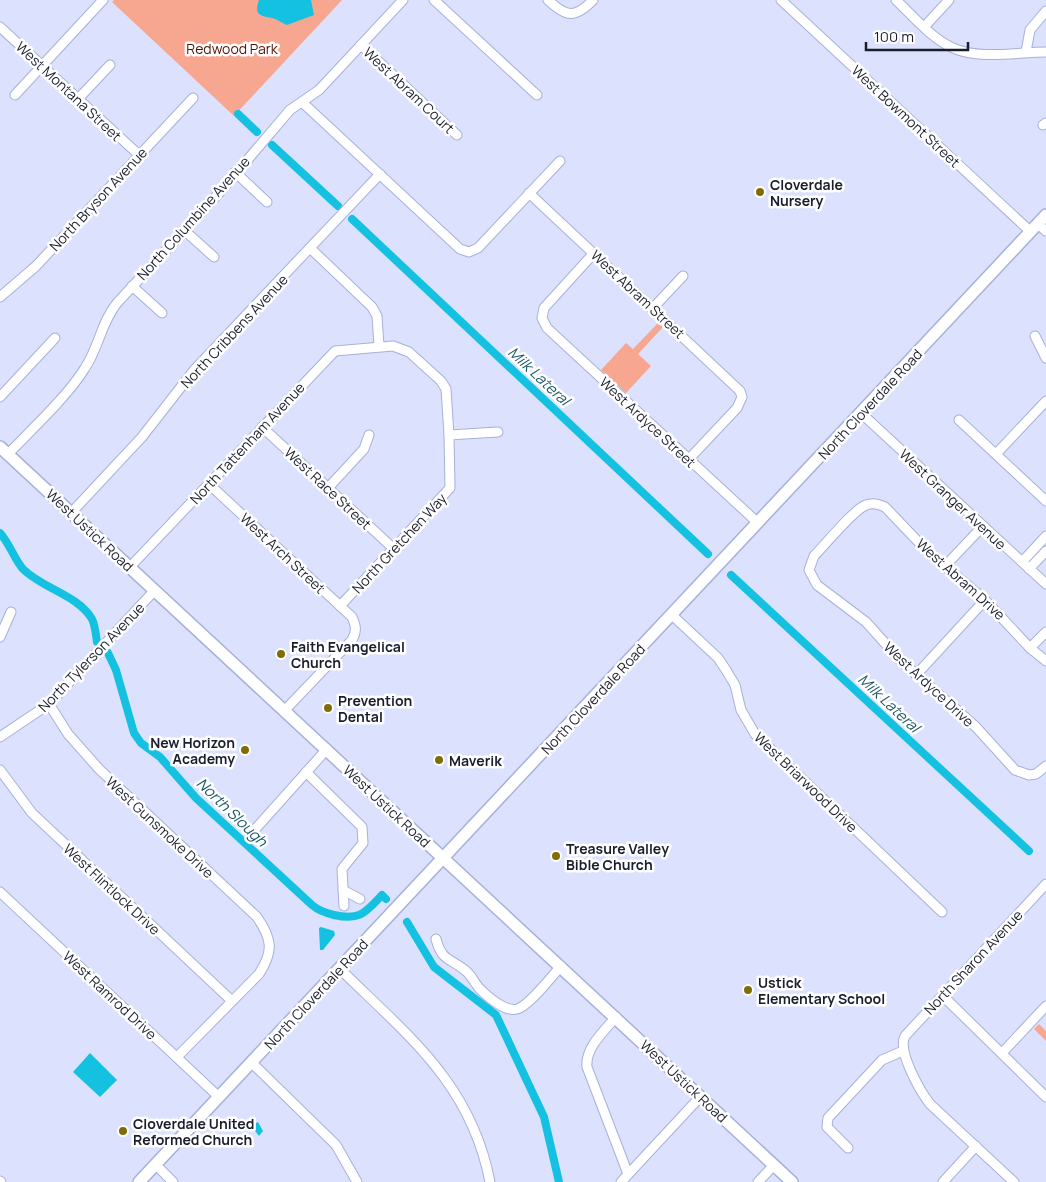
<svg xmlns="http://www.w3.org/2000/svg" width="1046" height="1182" font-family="Manrope,sans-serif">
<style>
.green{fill:#f7a690}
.water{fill:#14c1e1}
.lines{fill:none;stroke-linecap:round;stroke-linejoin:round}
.canal{stroke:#14c1e1;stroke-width:8}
.minor-casing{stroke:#a7b0db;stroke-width:11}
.major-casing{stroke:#a7b0db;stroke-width:14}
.minor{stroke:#fff;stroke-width:9}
.major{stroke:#fff;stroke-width:11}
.poi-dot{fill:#806b05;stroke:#fff;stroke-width:2}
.labels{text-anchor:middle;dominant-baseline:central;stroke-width:5;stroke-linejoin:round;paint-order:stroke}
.park-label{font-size:14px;fill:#501202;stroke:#fff}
.street-label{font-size:14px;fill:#1a1d2d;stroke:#fff}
.poi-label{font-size:14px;font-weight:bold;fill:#1a1d2d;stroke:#fff;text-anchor:start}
.water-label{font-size:15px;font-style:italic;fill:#1b5865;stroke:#fff}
</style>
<rect width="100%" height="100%" fill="#dce2fd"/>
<!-- green -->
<g class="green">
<path d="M114,0h228l-108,116 -122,-114z"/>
<path d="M658,323l5,4 -25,27 13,12 -25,27 -25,-23 25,-27 7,6z"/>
<path d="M1039,1024l7,7v10l-12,-12z"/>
</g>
<!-- water -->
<g class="water">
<path d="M259,0h52l3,15 -27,10c-5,-2 -10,-6 -15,-7 -13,-2 -18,-4 -13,-18z"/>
<path d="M321,927l13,4 1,4 -12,15h-3l-1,-22z"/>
<path d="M90,1053l27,27 -17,17 -27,-25z"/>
<path d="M258,1122l5,9 -4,5 -8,-10z"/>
</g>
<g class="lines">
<!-- canal -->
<g class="canal">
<path d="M238,114l19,18"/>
<path d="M272,145l66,61"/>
<path d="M352,219l356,335"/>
<path d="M0,533c10,11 14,26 23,36 20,20 55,26 69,50 3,6 4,16 5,23"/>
<path d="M731,575l298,276"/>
<path d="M108,653l8,17 18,63 7,10 19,14 36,41 116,107c7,6 13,8 22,10 26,6 31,-2 48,-20l4,4"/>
<path d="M407,922l27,45 62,48 48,102 15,65"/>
</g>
<defs>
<g id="minor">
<path d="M434,0l103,95"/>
<path d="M548,0c18,17 27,19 45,0"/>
<path d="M781,0l250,232"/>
<path d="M896,0c17,16 35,38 57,48 27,12 64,4 93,4"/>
<path d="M925,26l24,-26"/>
<path d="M0,27l138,127"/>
<path d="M361,45l96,90"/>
<path d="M1026,52l4,-22 16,-19"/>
<path d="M15,95l88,-95"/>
<path d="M78,99l32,-34"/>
<path d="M303,103l157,146 9,3 9,-4 82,-87"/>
<path d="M1043,125l3,-2"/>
<path d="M235,172l32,30"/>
<path d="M529,193l211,198 2,6 -5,11 -49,52"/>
<path d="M1038,224l8,7"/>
<path d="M184,230l30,27"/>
<path d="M310,248l62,59 5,9 2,30"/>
<path d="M594,253l-50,55 -2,10 5,10 211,195"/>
<path d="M132,286l30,27"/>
<path d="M0,297l36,-31 157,-168"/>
<path d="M653,308l30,-32"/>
<path d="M1035,336l11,22"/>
<path d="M0,397l55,-59"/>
<path d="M861,413l185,171"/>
<path d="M959,420l87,81"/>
<path d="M262,427l132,122"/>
<path d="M8,454c24,-25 59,-57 77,-86 14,-21 16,-45 32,-65l103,-111 70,-82 29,-20 84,-90"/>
<path d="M996,454l50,-53"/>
<path d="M209,484l143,133c4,9 5,14 0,23l-67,70"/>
<path d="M328,488l36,-39 5,-14"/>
<path d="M71,513l71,-76 53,-68 185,-195"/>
<path d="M1022,562l24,-26"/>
<path d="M946,565l37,-39"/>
<path d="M130,567l205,-216 58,-5 16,6 32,29 5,8 3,46"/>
<path d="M1029,569l17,-18"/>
<path d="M340,606l110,-118 -1,-53 49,-3"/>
<path d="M672,615l46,43 8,12 9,15 6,25 14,24 187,178"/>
<path d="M0,637l11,-25"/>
<path d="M1030,648l16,-16"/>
<path d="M1046,661l-16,-13 -45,-48 -57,-48 -43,-45c-6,-3 -12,-5 -19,-2 -13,5 -40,39 -52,51l-5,14 8,15 49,37 35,39 75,66 39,43 14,5 7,-1 10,-8"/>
<path d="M916,675l69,-75"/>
<path d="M49,704l19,30 31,35 158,148c15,22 17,34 2,57l-82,83"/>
<path d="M0,737l49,-33 106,-114"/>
<path d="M0,770l32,43 200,188"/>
<path d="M306,772l56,55 1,16 -21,26 2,37"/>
<path d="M250,835l77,-86"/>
<path d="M343,890l17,9"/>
<path d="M0,892l219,205"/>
<path d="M436,939c6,23 15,19 30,32 6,5 9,13 14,18 8,8 25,23 37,20 12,-3 35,-33 44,-43"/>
<path d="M340,969c67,66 131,114 150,213"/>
<path d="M943,996l103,101"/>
<path d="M616,1017c-12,14 -31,31 -29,50l41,107"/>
<path d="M1003,1052l43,-46"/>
<path d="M252,1063l84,82 21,37"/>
<path d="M848,1148l-21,-21 1,-9 54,-58 21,-9"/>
<path d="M155,1164l18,18"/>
<path d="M0,1181l1,1"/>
<path d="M621,1182l80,-86"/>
<path d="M758,1182l16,-17"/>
<path d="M943,1182l33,-36"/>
<path d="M1014,1182l-84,-78c-10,-13 -33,-53 -25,-68l141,-152"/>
</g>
<g id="major">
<path d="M0,447l792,735"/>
<path d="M139,1182l907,-967"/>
</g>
</defs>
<!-- minor casing -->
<use href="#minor" class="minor-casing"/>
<!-- major casing -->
<use href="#major" class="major-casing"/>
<!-- minor -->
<use href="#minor" class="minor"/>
<!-- major -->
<use href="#major" class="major"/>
</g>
<!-- markers -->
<g class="poi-dot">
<circle cx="760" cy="192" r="5"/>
<circle cx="281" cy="654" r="5"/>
<circle cx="328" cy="708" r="5"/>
<circle cx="245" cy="750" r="5"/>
<circle cx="439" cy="760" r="5"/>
<circle cx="556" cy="856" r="5"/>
<circle cx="748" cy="990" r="5"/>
<circle cx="123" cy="1131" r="5"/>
</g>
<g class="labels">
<!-- park labels -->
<g class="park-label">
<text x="232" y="48">Redwood Park</text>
</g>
<!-- street labels -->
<g class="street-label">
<text transform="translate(409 90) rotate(43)">West Abram Court</text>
<text transform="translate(69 91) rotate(43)">West Montana Street</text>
<text transform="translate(906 116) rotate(43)">West Bowmont Street</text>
<text transform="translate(98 199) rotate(-47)">North Bryson Avenue</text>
<text transform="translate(193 218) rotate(-48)">North Columbine Avenue</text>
<text transform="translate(638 294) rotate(43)">West Abram Street</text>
<text transform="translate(234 331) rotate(-47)">North Cribbens Avenue</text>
<text transform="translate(870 404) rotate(-47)">North Cloverdale Road</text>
<text transform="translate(648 422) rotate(43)">West Ardyce Street</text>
<text transform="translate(247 443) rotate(-47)">North Tattenham Avenue</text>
<text transform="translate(328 488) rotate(43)">West Race Street</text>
<text transform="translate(953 499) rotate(43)">West Granger Avenue</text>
<text transform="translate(90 530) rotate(43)">West Ustick Road</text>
<text transform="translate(399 543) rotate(-47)">North Gretchen Way</text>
<text transform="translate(283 553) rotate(43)">West Arch Street</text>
<text transform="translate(961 579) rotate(42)">West Abram Drive</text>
<text transform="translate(91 657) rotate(-46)">North Tylerson Avenue</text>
<text transform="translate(929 684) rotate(43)">West Ardyce Drive</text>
<text transform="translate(593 699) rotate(-47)">North Cloverdale Road</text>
<text transform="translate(806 782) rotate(44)">West Briarwood Drive</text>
<text transform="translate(387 806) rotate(43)">West Ustick Road</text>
<text transform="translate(160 827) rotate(43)">West Gunsmoke Drive</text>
<text transform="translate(112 889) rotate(43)">West Flintlock Drive</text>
<text transform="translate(973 962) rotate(-47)">North Sharon Avenue</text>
<text transform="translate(316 994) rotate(-47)">North Cloverdale Road</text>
<text transform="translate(110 995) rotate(43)">West Ramrod Drive</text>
<text transform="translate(684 1081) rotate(43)">West Ustick Road</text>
</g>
<!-- poi labels -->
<g class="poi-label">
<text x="770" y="184">Cloverdale<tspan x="770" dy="16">Nursery</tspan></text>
<text x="291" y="646">Faith Evangelical<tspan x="291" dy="16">Church</tspan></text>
<text x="338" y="700">Prevention<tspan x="338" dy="16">Dental</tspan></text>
<text x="235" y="742" text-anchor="end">New Horizon<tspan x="235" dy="16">Academy</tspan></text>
<text x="449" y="760">Maverik</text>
<text x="566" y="848">Treasure Valley<tspan x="566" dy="16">Bible Church</tspan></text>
<text x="758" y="982">Ustick<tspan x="758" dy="16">Elementary School</tspan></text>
<text x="133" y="1123">Cloverdale United<tspan x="133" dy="16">Reformed Church</tspan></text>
</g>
<!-- water labels -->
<g class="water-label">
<text transform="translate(539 376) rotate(43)">Milk Lateral</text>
<text transform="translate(889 703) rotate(43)">Milk Lateral</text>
<text transform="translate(232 812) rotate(44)">North Slough</text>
</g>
</g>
<!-- scale -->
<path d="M866 42v8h102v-8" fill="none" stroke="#1a1d2d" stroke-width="2.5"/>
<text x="874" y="42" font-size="15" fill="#1a1d2d" stroke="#ffffff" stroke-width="4" paint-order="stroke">100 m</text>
</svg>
